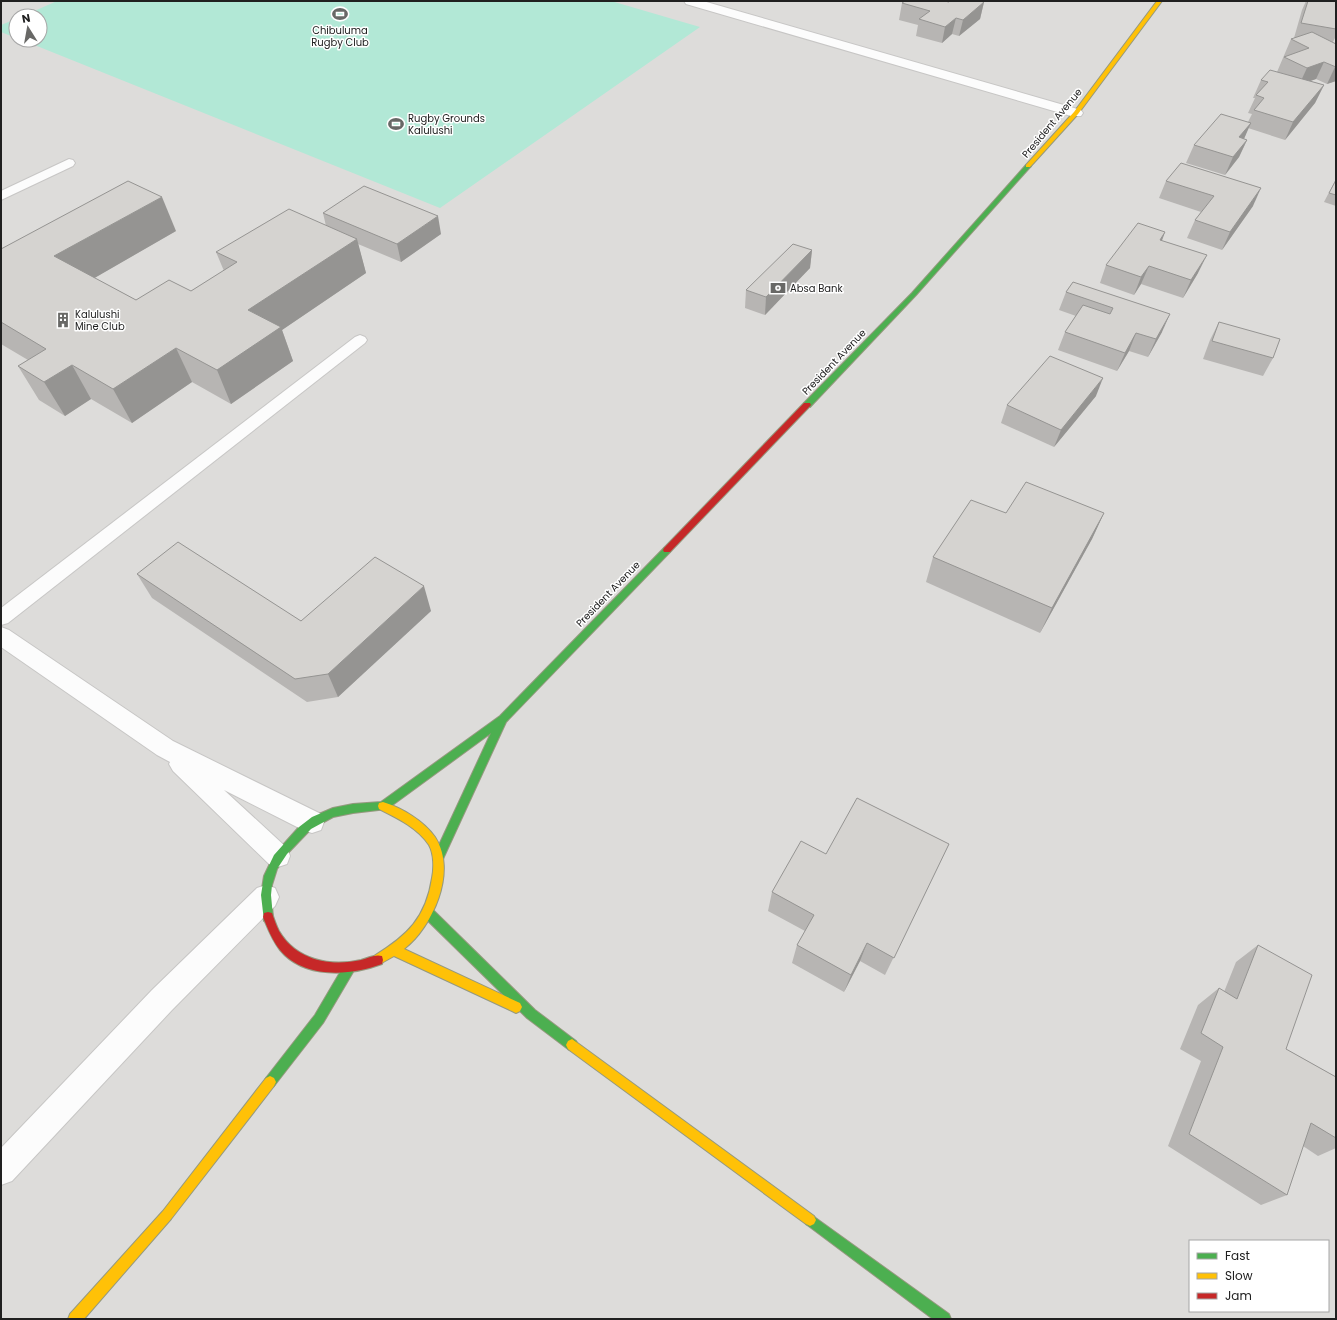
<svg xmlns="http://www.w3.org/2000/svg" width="1337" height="1320" font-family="Poppins,sans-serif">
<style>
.residential{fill:#dddcda;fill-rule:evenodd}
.pitch{fill:#b2e8d6}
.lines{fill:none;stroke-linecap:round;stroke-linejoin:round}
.lane-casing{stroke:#c7c6c5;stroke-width:2}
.street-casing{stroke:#c7c6c5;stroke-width:2}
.fast-casing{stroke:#95997f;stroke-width:2}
.slow-casing{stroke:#95997f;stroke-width:2}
.jam-casing{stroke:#95997f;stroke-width:2}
.lane{fill:#fcfcfc;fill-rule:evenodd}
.street{fill:#fcfcfc;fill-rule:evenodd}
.fast{fill:#4caf50;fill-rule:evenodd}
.slow{fill:#ffc107;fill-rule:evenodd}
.jam{fill:#c62828;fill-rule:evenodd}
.wall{fill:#b7b5b3}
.shaded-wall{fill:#959492}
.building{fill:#d5d3d0;stroke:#959492}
.labels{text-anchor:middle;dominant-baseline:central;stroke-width:3;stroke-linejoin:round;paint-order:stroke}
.far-poi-label{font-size:10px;fill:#202020;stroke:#fff;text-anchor:start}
.far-street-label{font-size:10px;fill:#202020;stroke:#fff}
</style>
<rect width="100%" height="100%" fill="#eeede9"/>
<!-- residential -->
<path class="residential" d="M1,1h1335v1318h-1335zM16,16h24v24h-24zM1190,1241h138v70h-138z"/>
<!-- pitch -->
<g class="pitch">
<path d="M57,1h554l89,26 -260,181 -418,-168h18v-24h-17z"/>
<path d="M16,19v19l-15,-6v-7z"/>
</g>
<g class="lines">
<defs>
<g id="lane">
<path d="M69,159l4,1 2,3 -2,3 -72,34v-9z"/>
<path d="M360,335l5,2 2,3 -2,3 -357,280 -7,2v-17l354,-271z"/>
</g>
<g id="street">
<path d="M684,1h19l378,109 2,3 -2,3h-10l-385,-112z"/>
<path d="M1,627l8,3 164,111 148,73 3,8 -3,8 -9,3 -9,-3 -79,-40 63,58 3,8 -3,8 -9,3 -9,-3 -96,-93 -4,-7 1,-2 -13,-7 -156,-108z"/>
<path d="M266,885l9,3 4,9 -4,9 -103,104 -160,171 -11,4v-37l151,-158 105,-102z"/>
</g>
<g id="fast">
<path d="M1026,165l5,1 -115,129 -106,112h-6v-4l108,-110z"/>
<path d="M667,547l3,1 1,2 -1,2 -164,170 -64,139 -4,2 -4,-2 -1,-3 58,-125 -104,76 -34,4 -20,4 -22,12 -24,25 -10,15 -5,16 -1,10 2,22 -1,4 -4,1 -4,-1 -3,-26 3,-19 10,-21 25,-28 13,-10 21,-9 20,-4 28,-2 119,-86 164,-168z"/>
<path d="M428,908l4,1 103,101 41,31 2,4 -2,4 -4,2 -4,-2 -41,-31 -103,-101 -1,-4 1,-4z"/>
<path d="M349,963l4,1 1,4 -1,4 -30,51 -49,63 -4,2 -4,-2 -2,-4 2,-4 49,-63 30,-51z"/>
<path d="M810,1214l139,100 2,5h-18l-127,-95 -2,-4 2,-4z"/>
</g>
<g id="slow">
<path d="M1157,1h5l-84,113 -48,53h-4v-2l48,-53z"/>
<path d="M383,802c19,6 41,19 52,35 23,34 -3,91 -31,112l116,54 2,4 -2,4 -4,2 -4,-2 -118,-55 -16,9 -4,-1 -1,-4 1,-4c33,-20 52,-38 58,-78 2,-10 2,-24 -3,-33 -11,-17 -32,-27 -50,-36l-1,-3 1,-3z"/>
<path d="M572,1039l242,177 2,4 -2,4 -4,2 -4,-2 -238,-175 -2,-4 2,-4z"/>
<path d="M270,1076l4,2 2,4 -2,4 -103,133 -87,100h-16l2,-5 93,-103 103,-133z"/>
</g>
<g id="jam">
<path d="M804,403h6l1,2 -141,147h-6l-1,-2 1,-2z"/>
<path d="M268,912l4,1c2,6 4,12 7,18 17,29 51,36 82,29 7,-2 14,-6 21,-4l1,4 -1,4c-32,12 -78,15 -102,-14 -8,-10 -12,-21 -17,-33l1,-4z"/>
</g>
</defs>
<!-- lane casing -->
<use href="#lane" class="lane-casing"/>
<!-- street casing -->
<use href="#street" class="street-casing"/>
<!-- fast casing -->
<use href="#fast" class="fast-casing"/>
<!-- slow casing -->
<use href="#slow" class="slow-casing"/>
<!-- jam casing -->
<use href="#jam" class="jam-casing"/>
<!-- lane -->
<use href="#lane" class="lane"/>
<!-- street -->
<use href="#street" class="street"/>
<!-- fast -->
<use href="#fast" class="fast"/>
<!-- slow -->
<use href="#slow" class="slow"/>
<!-- jam -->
<use href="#jam" class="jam"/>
</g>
<!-- wall -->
<g class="wall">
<path d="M1306,1h30v37h-1l-2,4 3,2v37l-9,3 -11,-5 -6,2 14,4 -9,18 -30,37 -37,-12 -4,11 3,1 -8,17 -14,18 -39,-12 8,-18 54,-23 4,-8 -4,-1 7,-15h-2l8,-18 16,-8 14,-33 3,-1 8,-28z"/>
<path d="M984,2l-4,17 -21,17 -7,-2 -10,9 -26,-7 2,-11 -19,-5 3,-17z"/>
<path d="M1336,179v27l-12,-4z"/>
<path d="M1166,181l87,25 -31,44 -35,-12 8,-18 6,-8 -42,-14z"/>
<path d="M323,213l118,21 -40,28 -43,-18 8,29 -84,57 11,31 -62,43 -39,-22 -60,41 -41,-24 -26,17 -26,-16 -21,-34 10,-6 -27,-16v-95l175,-18 -82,47 42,22 55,-9 33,-20 -8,-19 110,-26z"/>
<path d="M1165,232l-3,9 36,32 -15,25 -42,-14 -7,11 -34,-12 6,-18z"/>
<path d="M812,250l-2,18 -45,47 -20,-7 1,-18z"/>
<path d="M1073,282l89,50 -14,25 -19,-6 -12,20 -59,-21 7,-18 11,-16 -17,-6 7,-18z"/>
<path d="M1219,322l54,36 -10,18 -60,-17 7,-19z"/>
<path d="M1096,396l-42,51 -53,-24 6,-18z"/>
<path d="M1006,513h98l-12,26 -52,94 -114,-51 7,-25z"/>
<path d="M137,574l164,47 130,-10 -93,86 -31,5 -155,-104z"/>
<path d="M949,844l-64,131 -25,-14 -16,31 -52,-29 5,-18 8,-14 -37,-20 4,-19 54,-38z"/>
<path d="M1258,945l28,104 50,28v71l-18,8 -15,-10 -16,49 -26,10 -93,-59 33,-85 -21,-12 18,-44 21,-17 5,4 12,-30z"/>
</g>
<!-- shaded-wall -->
<g class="shaded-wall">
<path d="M984,2l-4,17 -21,17 4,-16z"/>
<path d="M956,18l-4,16 -10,9 3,-16z"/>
<path d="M1324,62l-8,17 -17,6 8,-17z"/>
<path d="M1336,65v16l-9,3 8,-17z"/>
<path d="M1324,85l-9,18 -30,37 8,-18z"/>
<path d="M1251,123l-8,18 -4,-4z"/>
<path d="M1247,140l-8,17 -14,18 8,-18z"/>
<path d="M1261,188l-8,18 -31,44 8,-18z"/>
<path d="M162,197l14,34 -104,60 -18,-35z"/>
<path d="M438,216l3,18 -40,28 -4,-18z"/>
<path d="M1165,232l-7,18 2,-10z"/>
<path d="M357,239l9,34 -84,57 11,31 -62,43 -14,-34 31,-60z"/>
<path d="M812,250l-2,18 -45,47 1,-18z"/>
<path d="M1207,255l-9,18 -15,25 8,-18z"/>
<path d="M1149,266l-8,18 -7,11 7,-18z"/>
<path d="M1170,314l-8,18 -14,25 8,-18z"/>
<path d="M1136,333l-7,18 -12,20 8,-18z"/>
<path d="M176,348l16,34 -60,41 -19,-34z"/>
<path d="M72,365l19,34 -26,17 -21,-34z"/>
<path d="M1103,378l-7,18 -42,51 7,-17z"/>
<path d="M1104,513l-12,26 -52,94 12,-25z"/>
<path d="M424,586l7,25 -93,86 -10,-23z"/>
<path d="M867,943l-7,18 -16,31 7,-17z"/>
</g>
<!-- building -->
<g class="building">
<path d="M905,1h39l5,1 1,-1h30l4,1 -21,18 -7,-2 -11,9 -26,-8 11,-8 -28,-8z"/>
<path d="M1308,1h28v28l-35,-6z"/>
<path d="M1312,32l24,12v23l-12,-5 -17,6 -23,-11 25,-9 -18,-9z"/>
<path d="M1270,70l54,15 -31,37 -39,-12 10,-12 -8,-3 12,-13 -7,-2z"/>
<path d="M1221,114l30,9 -12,14 8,3 -14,17 -39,-12z"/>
<path d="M1181,163l80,25 -31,44 -35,-12 19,-24 -48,-15z"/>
<path d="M1336,180v15l-7,-2z"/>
<path d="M128,181l34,16 -108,59 82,44 33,-20 22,11 46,-29 -21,-10 73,-43 68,30 -109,71 33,17 -64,43 -41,-22 -63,41 -41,-24 -28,17 -26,-16 28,-17 -45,-27v-73z"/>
<path d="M364,186l74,30 -41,28 -74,-31z"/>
<path d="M1138,223l27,9 -5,8 47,15 -16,25 -42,-14 -8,11 -35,-12z"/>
<path d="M793,244l19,6 -46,47 -20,-7z"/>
<path d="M1073,282l97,32 -14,25 -20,-6 -11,20 -60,-21 18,-27 27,9 3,-6 -47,-16z"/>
<path d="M1219,322l61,17 -7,19 -61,-17z"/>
<path d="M1050,356l53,22 -42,52 -54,-25z"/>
<path d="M1026,482l78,31 -52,95 -119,-51 38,-57 35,13z"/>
<path d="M178,542l123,79 74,-64 49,29 -96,88 -33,5 -158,-105z"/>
<path d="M857,798l92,46 -55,114 -27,-15 -16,32 -54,-30 17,-30 -42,-23 29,-51 25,13z"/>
<path d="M1258,945l54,30 -26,74 50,28v61l-25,-15 -24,72 -98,-61 34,-87 -22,-14 18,-45 18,11z"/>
</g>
<!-- icons -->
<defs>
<symbol id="stadium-bare" viewBox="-9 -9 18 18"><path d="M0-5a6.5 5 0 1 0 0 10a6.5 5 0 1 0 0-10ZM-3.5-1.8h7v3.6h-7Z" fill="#686866" stroke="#fff" stroke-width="2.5" paint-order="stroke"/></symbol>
<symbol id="bank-bare" viewBox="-9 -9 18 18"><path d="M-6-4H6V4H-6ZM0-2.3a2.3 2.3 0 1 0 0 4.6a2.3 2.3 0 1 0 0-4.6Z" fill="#686866" stroke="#fff" stroke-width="2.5" paint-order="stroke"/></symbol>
<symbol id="building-bare" viewBox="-9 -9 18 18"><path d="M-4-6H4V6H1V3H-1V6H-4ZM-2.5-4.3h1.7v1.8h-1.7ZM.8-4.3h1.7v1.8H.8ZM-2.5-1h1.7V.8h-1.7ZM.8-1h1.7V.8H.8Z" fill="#686866" stroke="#fff" stroke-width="2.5" paint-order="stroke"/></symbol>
</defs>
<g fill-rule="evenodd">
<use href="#stadium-bare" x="329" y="3" width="22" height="22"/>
<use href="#stadium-bare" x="385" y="113" width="22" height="22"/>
<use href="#bank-bare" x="767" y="277" width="22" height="22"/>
<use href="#building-bare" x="52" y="309" width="22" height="22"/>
</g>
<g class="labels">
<!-- far-poi labels -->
<g class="far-poi-label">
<text x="340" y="30" text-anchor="middle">Chibuluma<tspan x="340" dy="12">Rugby Club</tspan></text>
<text x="408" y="118">Rugby Grounds<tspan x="408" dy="12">Kalulushi</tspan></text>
<text x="790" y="288">Absa Bank</text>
<text x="75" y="314">Kalulushi<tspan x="75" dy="12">Mine Club</tspan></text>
</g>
<!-- far-street labels -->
<g class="far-street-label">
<text transform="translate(1052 123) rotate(-50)">President Avenue</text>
<text transform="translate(834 362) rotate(-46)">President Avenue</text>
<text transform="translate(608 594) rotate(-46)">President Avenue</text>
</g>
</g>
<!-- border -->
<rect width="1337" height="1320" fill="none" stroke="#202020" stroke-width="4"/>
<!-- legend -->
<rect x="1189" y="1240" width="140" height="72" fill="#ffffff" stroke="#a6a6a6"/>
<rect x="1197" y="1253" width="20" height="6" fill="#4caf50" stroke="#a6a6a6"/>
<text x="1225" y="1260" font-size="12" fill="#202020">Fast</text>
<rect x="1197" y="1273" width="20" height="6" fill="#ffc107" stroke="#a6a6a6"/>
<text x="1225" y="1280" font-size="12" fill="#202020">Slow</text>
<rect x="1197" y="1293" width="20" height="6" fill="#c62828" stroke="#a6a6a6"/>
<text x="1225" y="1300" font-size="12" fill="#202020">Jam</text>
<!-- north arrow -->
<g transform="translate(28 28) rotate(349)"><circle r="19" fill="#ffffff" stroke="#a6a6a6"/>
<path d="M0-3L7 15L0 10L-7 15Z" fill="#686866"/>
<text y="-6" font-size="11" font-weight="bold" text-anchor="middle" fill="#202020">N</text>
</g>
</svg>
